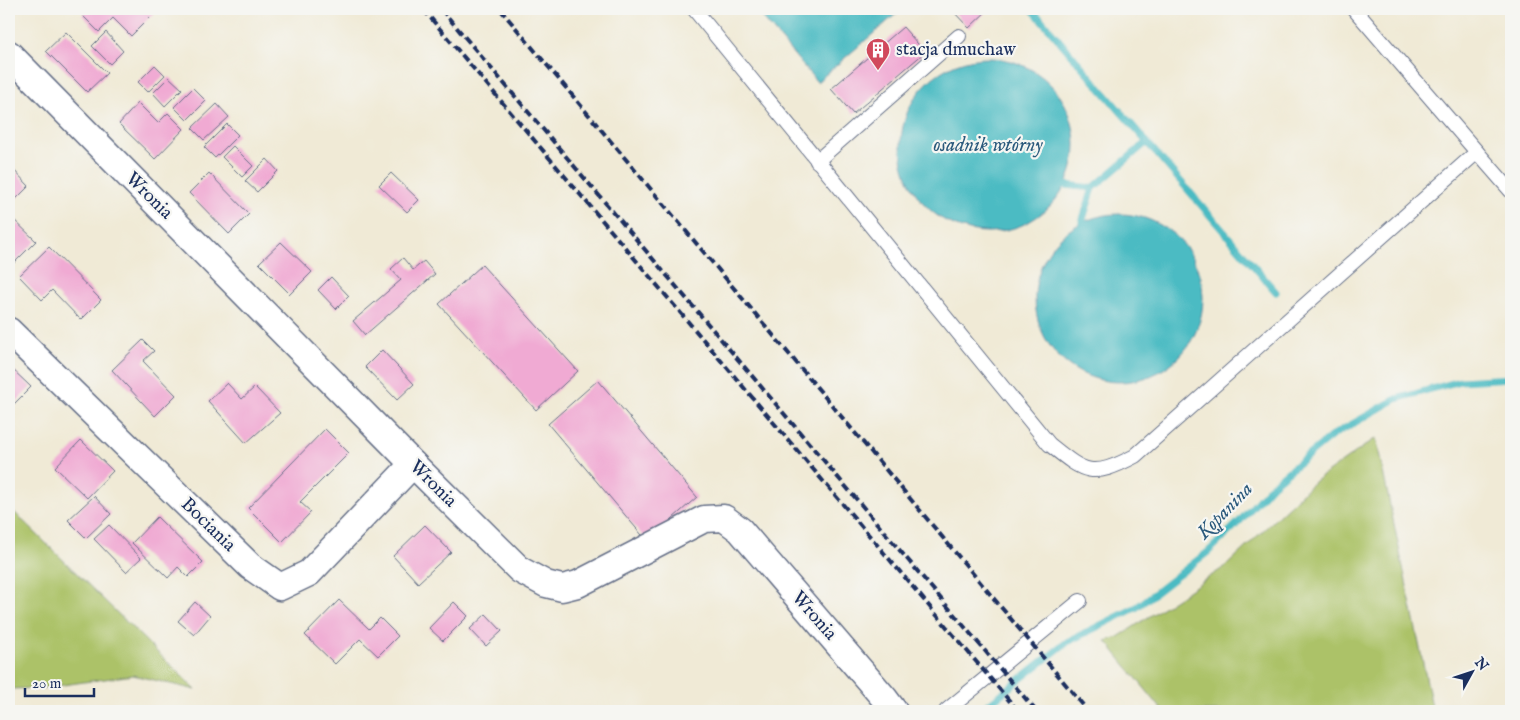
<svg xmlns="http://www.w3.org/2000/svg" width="1520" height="720" font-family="'IM FELL English',serif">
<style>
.green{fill:#acc267;stroke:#647862}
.water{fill:#4cbbc3;stroke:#347590}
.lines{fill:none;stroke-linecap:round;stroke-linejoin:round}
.stream{stroke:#4cbbc3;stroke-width:7}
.building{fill:#f0aad3}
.lane-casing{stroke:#667088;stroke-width:16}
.street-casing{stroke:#667088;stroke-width:29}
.lane{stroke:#fff;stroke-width:14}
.street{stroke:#fff;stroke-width:26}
.rail{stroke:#1b2f5e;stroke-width:4;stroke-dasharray:8 4;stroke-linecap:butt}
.labels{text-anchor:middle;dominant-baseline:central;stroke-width:4.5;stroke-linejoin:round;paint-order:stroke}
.poi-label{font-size:19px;fill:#1b2f5e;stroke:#f6f6f2;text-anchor:start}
.street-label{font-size:19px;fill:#1b2f5e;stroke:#f6f6f2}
.water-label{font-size:20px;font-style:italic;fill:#2a597c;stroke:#f6f6f2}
</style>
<rect width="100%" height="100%" fill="#f6f6f2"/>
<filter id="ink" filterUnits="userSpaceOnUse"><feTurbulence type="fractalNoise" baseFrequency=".02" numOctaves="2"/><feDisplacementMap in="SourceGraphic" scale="10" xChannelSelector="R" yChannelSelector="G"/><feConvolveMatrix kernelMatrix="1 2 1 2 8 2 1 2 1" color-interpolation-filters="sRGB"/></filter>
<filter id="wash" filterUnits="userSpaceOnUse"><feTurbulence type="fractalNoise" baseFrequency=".0096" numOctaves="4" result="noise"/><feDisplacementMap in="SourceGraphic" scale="20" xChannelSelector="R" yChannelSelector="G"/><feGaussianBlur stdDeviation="1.12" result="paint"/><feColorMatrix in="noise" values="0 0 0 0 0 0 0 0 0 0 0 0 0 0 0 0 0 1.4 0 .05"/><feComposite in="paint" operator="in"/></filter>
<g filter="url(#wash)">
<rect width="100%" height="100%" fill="#f0ead6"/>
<!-- green -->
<g class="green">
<path d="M1376,438l57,273h-270l-57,-70 12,-4 108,-71 89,-85z"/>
<path d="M9,507l187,183 -63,-15 -91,13 -33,1z"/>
</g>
<!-- water -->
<g class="water">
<path d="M755,9h147l-85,73z"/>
<circle cx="988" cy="145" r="87"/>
<circle cx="1119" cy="298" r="84"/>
</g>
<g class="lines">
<!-- stream -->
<g class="stream">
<path d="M1032,9l244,283"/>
<path d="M1065,185l28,3 54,-46"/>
<path d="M1082,222l11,-34"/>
<path d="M980,711l87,-69 70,-35 71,-55 32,-31 33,-37 60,-49 63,-36 64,-18 51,-3"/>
</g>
</g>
<g id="blocks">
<!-- building -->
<g class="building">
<path d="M89,9h69l-27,27 -18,-18 -14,14 -17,-17z"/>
<path d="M951,9h38l-20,19z"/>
<path d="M903,27l22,25 -72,62 -22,-25z"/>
<path d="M66,32l41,41 -20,19 -41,-41z"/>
<path d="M106,32l17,19 -13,13 -18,-18z"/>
<path d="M155,65l10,10 -17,17 -10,-10z"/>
<path d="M169,77l13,12 -17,17 -12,-13z"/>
<path d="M193,88l13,13 -19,19 -13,-13z"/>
<path d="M138,103l20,20 10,-10 16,16 -29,30 -36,-35z"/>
<path d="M217,104l12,13 -25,23 -12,-12z"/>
<path d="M227,124l11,11 -23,23 -11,-11z"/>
<path d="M233,146l20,20 -11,11 -20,-20z"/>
<path d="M267,159l11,12 -21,21 -12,-11z"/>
<path d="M9,165l20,21 -15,15 -5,-5z"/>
<path d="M209,173l40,41 -20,20 -40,-41z"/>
<path d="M391,173l28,27 -12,12 -28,-27z"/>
<path d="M9,215l27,26 -22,22 -5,-5z"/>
<path d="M281,242l31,30 -22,22 -31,-31z"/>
<path d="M49,247l52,53 -20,20 -29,-30 -10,10 -23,-24z"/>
<path d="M403,258l10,12 11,-9 11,13 -70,61 -12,-14 48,-41 -10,-11z"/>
<path d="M482,265l96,106 -42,39 -97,-106z"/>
<path d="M331,277l18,19 -13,13 -18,-19z"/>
<path d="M143,340l11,11 -11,10 33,34 -21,21 -43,-46z"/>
<path d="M382,350l32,34 -17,16 -32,-33z"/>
<path d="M9,366l22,21 -18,18 -4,-5z"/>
<path d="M598,380l99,117 -50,44 -99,-117z"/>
<path d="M227,383l15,16 13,-12 25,26 -34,30 -38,-42z"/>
<path d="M325,429l24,24 -49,49 11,10 -29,30 -34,-34z"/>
<path d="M81,440l32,31 -26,27 -32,-31z"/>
<path d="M94,496l17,18 -25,24 -18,-18z"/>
<path d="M157,517l46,45 -15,15 -10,-10 -10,11 -36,-35z"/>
<path d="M109,525l32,33 -15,14 -32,-33z"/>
<path d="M425,525l26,27 -33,31 -25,-27z"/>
<path d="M339,600l30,29 11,-11 18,18 -20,20 -18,-17 -25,25 -30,-29z"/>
<path d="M195,602l15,14 -16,19 -16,-14z"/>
<path d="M454,602l14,14 -25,25 -14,-13z"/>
<path d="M486,614l16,17 -16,15 -16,-17z"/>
</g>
</g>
</g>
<g filter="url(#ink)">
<use href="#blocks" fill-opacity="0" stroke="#667088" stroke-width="1"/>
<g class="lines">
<defs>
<g id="lane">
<path d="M694,9l355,435c36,29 42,35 86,12l342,-304 -123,-143"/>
<path d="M1477,152l34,39"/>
<path d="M817,161l142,-125"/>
<path d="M946,711l134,-110"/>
</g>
<g id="street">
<path d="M9,54l404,410 107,106 26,14 16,4 16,-4 126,-65 20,-1 16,12 145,169 9,12"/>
<path d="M9,331l241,235 30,21 29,-14 104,-109"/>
</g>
</defs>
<!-- lane casing -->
<use href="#lane" class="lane-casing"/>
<!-- street casing -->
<use href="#street" class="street-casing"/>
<!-- lane -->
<use href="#lane" class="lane"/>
<!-- street -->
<use href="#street" class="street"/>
<!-- rail -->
<g class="rail">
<path d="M423,9l595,702"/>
<path d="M441,9l595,702"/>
<path d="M500,9l588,702"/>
</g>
</g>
</g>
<!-- icons -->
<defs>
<symbol id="building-pin" viewBox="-11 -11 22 30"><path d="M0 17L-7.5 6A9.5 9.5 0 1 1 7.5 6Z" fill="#d1495b" stroke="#f6f6f2"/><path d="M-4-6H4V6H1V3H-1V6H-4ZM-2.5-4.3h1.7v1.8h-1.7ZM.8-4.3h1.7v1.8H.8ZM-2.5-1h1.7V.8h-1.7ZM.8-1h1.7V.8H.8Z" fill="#fff"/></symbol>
</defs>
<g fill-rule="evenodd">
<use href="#building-pin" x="864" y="36" width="28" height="38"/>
</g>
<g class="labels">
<!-- poi labels -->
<g class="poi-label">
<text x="896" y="50">stacja dmuchaw</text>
</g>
<!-- street labels -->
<g class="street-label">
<text transform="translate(149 196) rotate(45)">Wronia</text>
<text transform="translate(433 484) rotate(45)">Wronia</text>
<text transform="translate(208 525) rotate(44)">Bociania</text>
<text transform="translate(814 616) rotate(49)">Wronia</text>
</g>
<!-- water labels -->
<g class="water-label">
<text x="988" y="145">osadnik wtórny</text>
<text transform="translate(1225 511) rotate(-46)">Kopanina</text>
</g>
</g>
<!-- margin -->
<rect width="1520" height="720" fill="none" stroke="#f6f6f2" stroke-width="30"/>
<!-- north arrow -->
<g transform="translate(1472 672) rotate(50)" stroke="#f6f6f2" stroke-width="4" paint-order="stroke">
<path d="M0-4L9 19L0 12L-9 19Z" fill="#1b2f5e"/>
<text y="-8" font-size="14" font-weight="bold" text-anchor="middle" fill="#1b2f5e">N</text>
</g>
<!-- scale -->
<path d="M25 688v8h69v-8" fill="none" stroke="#1b2f5e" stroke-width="2.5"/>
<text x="32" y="688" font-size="15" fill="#1b2f5e" stroke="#f6f6f2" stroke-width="4" paint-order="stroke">20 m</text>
</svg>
